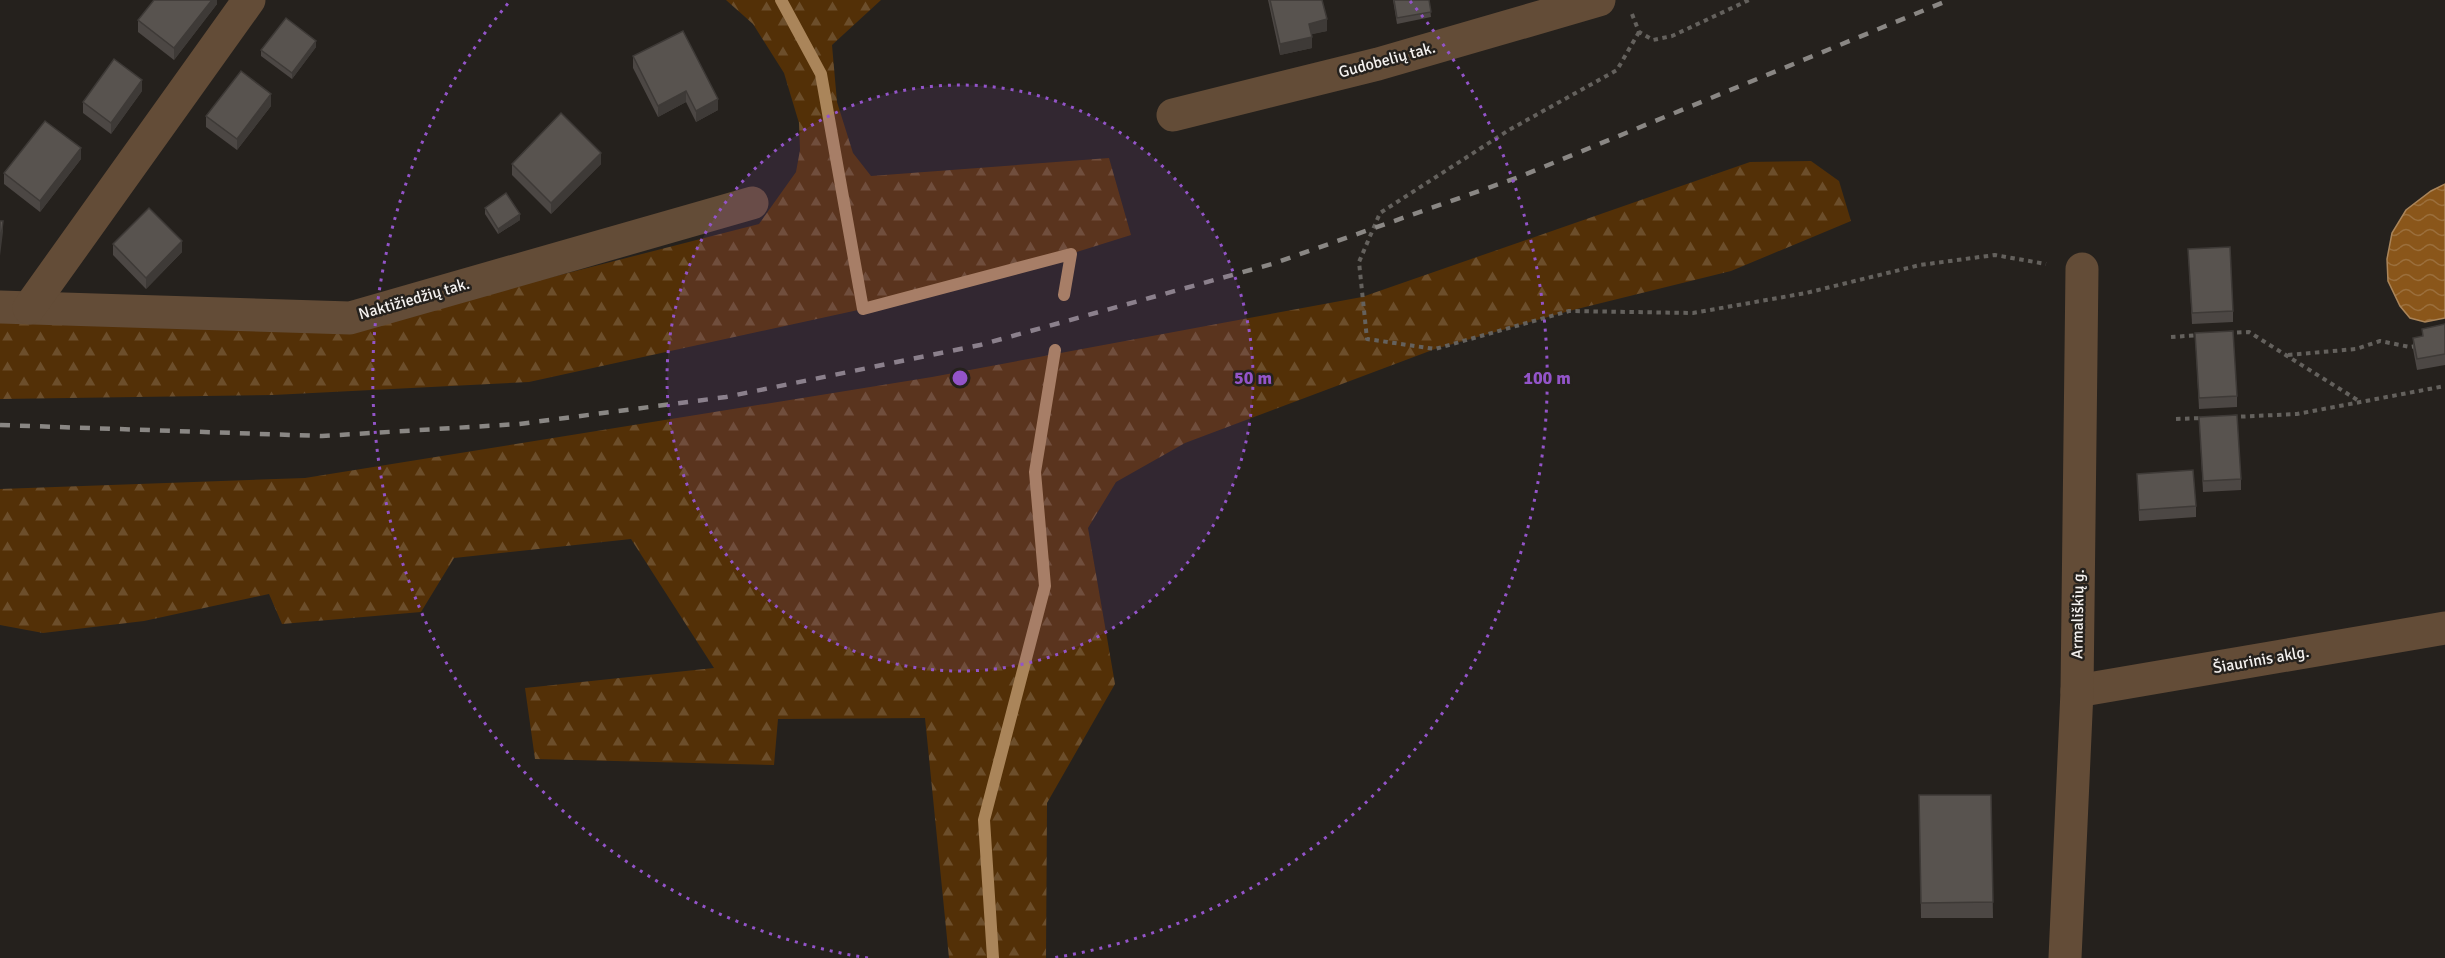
<svg xmlns="http://www.w3.org/2000/svg" width="2445" height="958" font-family="Signika,sans-serif">
<style>
.forest{fill:url(#forest-firs)}
.water{fill:url(#water-waves);stroke:#aa855a;stroke-width:1.5}
.lines{fill:none;stroke-linecap:round;stroke-linejoin:round}
.stream{stroke:#aa855a;stroke-width:12}
.path{stroke:#64615d;stroke-width:4;stroke-dasharray:4.5 4.5;stroke-linecap:butt}
.minor{stroke:#634c37;stroke-width:33}
.rail{stroke:#8a8784;stroke-width:4.5;stroke-dasharray:10 10;stroke-linecap:butt}
.wall{fill:#4c4744}
.shaded-wall{fill:#3e3a37}
.building{fill:#58534f;stroke:#3e3a37;stroke-width:1.5}
.ring{fill:none;stroke:#9354c9;stroke-width:3;stroke-dasharray:3 6}
.labels{text-anchor:middle;dominant-baseline:central;stroke-width:5;stroke-linejoin:round;paint-order:stroke}
.street-label{font-size:16px;fill:#f5f2f0;stroke:#25211d}
.centre{fill:#9354c9;stroke:#25211d;stroke-width:3}
.ring-label{font-size:18px;text-anchor:middle;font-weight:bold;fill:#9354c9;stroke:#25211d;stroke-width:5;stroke-linejoin:round;paint-order:stroke}
</style>
<defs>
<pattern id="forest-firs" width="22" height="20" patternUnits="userSpaceOnUse" patternTransform="scale(1.5)"><rect width="22" height="20" fill="#533007"/><path d="M5 1l3.5 6h-7zM16 11l3.5 6h-7z" fill="#6c4e2b"/></pattern>
<pattern id="water-waves" width="16" height="10" patternUnits="userSpaceOnUse" patternTransform="scale(1.5)"><rect width="16" height="10" fill="#8a561a"/><path d="M0 5q4-4 8 0t8 0" fill="none" stroke="#9b6f3c"/></pattern>
</defs>
<rect width="100%" height="100%" fill="#25211d"/>
<!-- forest -->
<g class="forest">
<path d="M726,0h155l-49,45 5,57 16,51 18,23 238,-18 22,77 -163,51 -439,96 -256,13 -273,4v-79l353,8 406,-104 37,-52 4,-22 -1,-27 -15,-50 -31,-49z"/>
<path d="M1811,161l28,20 12,40 -120,50 -162,40 -134,38 -250,94 -69,39 -28,46 27,156 -68,119 -1,155h-97l-24,-240 -147,1 -4,46 -239,-6 -10,-71 189,-20 -83,-129 -177,19 -33,54 -139,12 -13,-30 -125,27 -101,12 -43,-8v-136l305,-11 627,-101 430,-80 388,-135z"/>
</g>
<!-- water -->
<path class="water" d="M2445,184v134l-20,4 -15,-4 -10,-12 -12,-25 -1,-22 5,-26 14,-23 25,-19z"/>
<g class="lines">
<!-- stream -->
<g class="stream">
<path d="M781,0l40,74 42,235 208,-55 -7,41"/>
<path d="M993,958l-9,-138 61,-234 -10,-114 20,-122"/>
</g>
<!-- path -->
<g class="path">
<path d="M1632,14l7,18 14,8 19,-4 77,-36"/>
<path d="M1639,32l-22,38 -108,60 -129,83 -21,49 8,77 68,10 134,-38 124,2 113,-20 114,-28 75,-10 51,9"/>
<path d="M2228,333l21,-1 110,69"/>
<path d="M2171,337l29,-2"/>
<path d="M2288,355l68,-6 24,-8 30,6 6,-1"/>
<path d="M2232,417l65,-3 148,-28"/>
<path d="M2176,419l28,-1"/>
</g>
<!-- minor -->
<g class="minor">
<path d="M1173,115l205,-51 221,-64"/>
<path d="M0,307l350,11 402,-115"/>
<path d="M29,308l220,-308"/>
<path d="M2077,691l368,-63"/>
<path d="M2065,958l12,-267 5,-422"/>
</g>
<!-- rail -->
<path class="rail" d="M0,425l322,11 197,-12 207,-27 254,-52 292,-81 247,-87 430,-177"/>
</g>
<!-- wall -->
<g class="wall">
<path d="M217,0v4l-43,56 -36,-28v-12z"/>
<path d="M1268,0h54l5,31 -16,3 1,14 -32,7z"/>
<path d="M1393,0h36l2,17 -34,7z"/>
<path d="M316,47l-24,32 -31,-23v-6z"/>
<path d="M633,56l85,54 -22,12 -10,-20 -28,15 -25,-49z"/>
<path d="M142,91l-31,43 -28,-21v-11z"/>
<path d="M271,106l-34,44 -31,-23v-11z"/>
<path d="M81,159l-41,53 -36,-28v-11z"/>
<path d="M512,164h89l-50,50 -39,-39z"/>
<path d="M485,208l35,12 -22,14 -13,-20z"/>
<path d="M113,244l69,8 -36,37 -33,-34z"/>
<path d="M2188,249l45,62v11l-41,2z"/>
<path d="M2445,324v41l-28,5 -4,-21v-11l9,-1v-8z"/>
<path d="M2195,333l42,63v11l-38,2z"/>
<path d="M2199,417l42,62v11l-38,2z"/>
<path d="M2137,474l59,32v11l-57,4z"/>
<path d="M1919,795h72l2,123h-72z"/>
</g>
<!-- shaded-wall -->
<g class="shaded-wall">
<path d="M212,0h5v4l-43,56v-12z"/>
<path d="M1327,19v12l-18,4v-11z"/>
<path d="M1312,37v11l-32,7v-11z"/>
<path d="M316,41v6l-24,32v-6z"/>
<path d="M142,80v11l-31,43v-11z"/>
<path d="M686,91v11l-28,15v-11z"/>
<path d="M271,94v12l-34,44v-11z"/>
<path d="M718,99v11l-22,12v-11z"/>
<path d="M81,148v11l-41,53v-11z"/>
<path d="M601,153v11l-50,50v-11z"/>
<path d="M520,214v6l-22,14v-5z"/>
<path d="M3,221v11l-3,24v-11z"/>
<path d="M182,241v11l-36,37v-11z"/>
</g>
<!-- building -->
<g class="building">
<path d="M154,0h58l-38,48 -36,-28z"/>
<path d="M1270,0h52l5,19 -18,5 3,13 -32,7z"/>
<path d="M1394,0h35l2,12 -34,6z"/>
<path d="M286,18l30,23 -24,32 -31,-23z"/>
<path d="M683,31l35,68 -22,12 -10,-20 -28,15 -25,-50z"/>
<path d="M114,59l28,21 -31,43 -28,-21z"/>
<path d="M241,71l30,23 -34,45 -31,-23z"/>
<path d="M561,113l40,40 -50,50 -39,-39z"/>
<path d="M45,121l36,27 -41,53 -36,-28z"/>
<path d="M506,193l14,21 -22,15 -13,-21z"/>
<path d="M149,208l33,33 -36,37 -33,-34z"/>
<path d="M0,221h3l-3,24z"/>
<path d="M2230,247l3,64 -41,2 -4,-64z"/>
<path d="M2445,324v30l-28,5 -4,-21 10,-2 -1,-7z"/>
<path d="M2233,331l4,65 -38,2 -4,-65z"/>
<path d="M2237,415l4,64 -38,2 -4,-64z"/>
<path d="M2193,470l3,36 -57,4 -2,-36z"/>
<path d="M1919,795h72l2,107 -72,1z"/>
</g>
<!-- distance rings -->
<circle cx="960" cy="378" r="293" fill="#9354c9" fill-opacity=".12"/>
<g class="ring">
<circle cx="960" cy="378" r="293"/>
<path d="M868 958A587 587 0 0 1 510 1M1410 1A587 587 0 0 1 1052 958"/>
</g>
<g class="labels">
<!-- street labels -->
<g class="street-label">
<text transform="translate(1387 60) rotate(-15)">Gudobelių tak.</text>
<text transform="translate(414 299) rotate(-16)">Naktižiedžių tak.</text>
<text transform="translate(2078 614) rotate(-89)">Armališkių g.</text>
<text transform="translate(2261 660) rotate(-10)">Šiaurinis aklg.</text>
</g>
</g>
<circle cx="960" cy="378" r="9" class="centre"/>
<g class="ring-label">
<text x="1253" y="384">50 m</text>
<text x="1547" y="384">100 m</text>
</g>
</svg>
